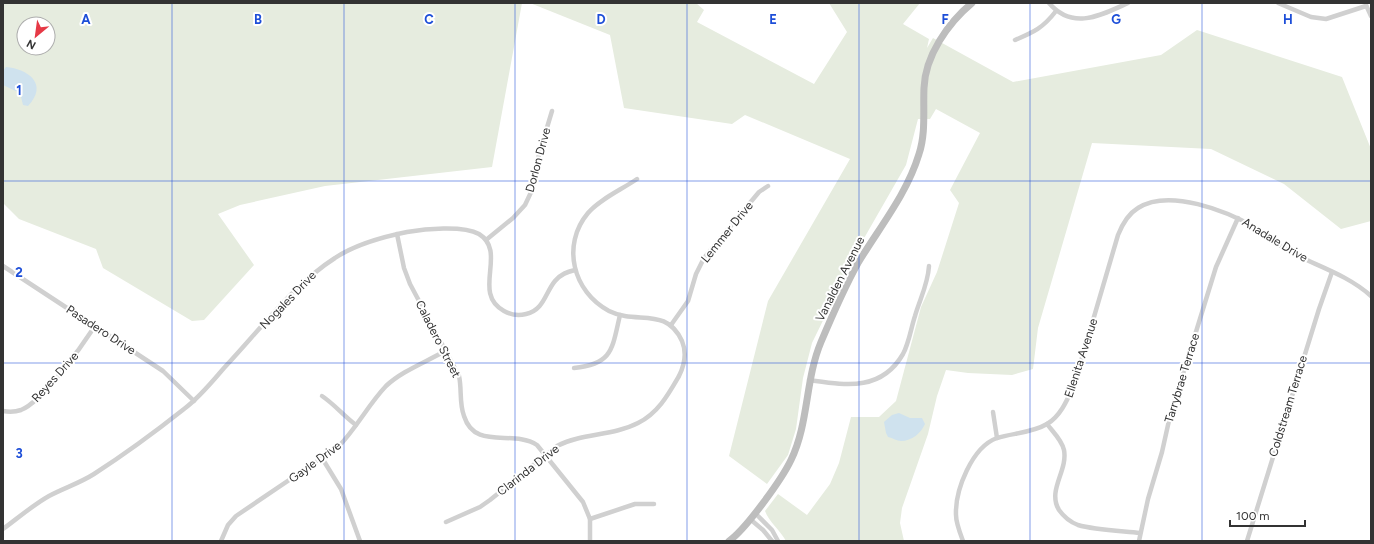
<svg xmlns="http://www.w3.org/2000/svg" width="1374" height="544" font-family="Figtree,sans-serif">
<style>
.green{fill:#e6ecdf;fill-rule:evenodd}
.water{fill:#cfe2ee}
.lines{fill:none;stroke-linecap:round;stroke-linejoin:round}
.street{stroke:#d0d0d0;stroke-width:4.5}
.secondary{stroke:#bdbdbd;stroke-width:7}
.grid{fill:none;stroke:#1d4ed8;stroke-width:1;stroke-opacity:0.55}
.labels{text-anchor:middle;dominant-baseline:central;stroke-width:4;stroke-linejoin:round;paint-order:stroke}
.street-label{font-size:12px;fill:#333;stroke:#fff}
.grid-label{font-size:13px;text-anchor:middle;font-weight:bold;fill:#1d4ed8;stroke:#fff;stroke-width:4;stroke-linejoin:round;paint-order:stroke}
</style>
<rect width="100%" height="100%" fill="#fff"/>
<!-- green -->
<g class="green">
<path d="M3,3h519l-30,164 -167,19 -85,19 -22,9 36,51 -50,55 -12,1 -89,-53 -7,-19 -77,-30 -16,-16zM24,24h24v24h-24z"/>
<path d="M530,3h166l8,7 -7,12 117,62 33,-52 -18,-29h91l-17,21 26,15 -2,9 6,-10 80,44 148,-27 36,-25 145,47 29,72v72l-30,8 -57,-45 -73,-35 -119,-6 -54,185 -5,41 -21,6 -44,-2 -22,-3 -9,26 -9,38 -26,74 -2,15 4,18h-118c-6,-11 -17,-19 -21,-30l13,-17 29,21 23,-31 9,-21 12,-46h28l17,-16 25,-94 16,-35 22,-69 -9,-13 30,-57 -44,-24 -6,10h-12l-12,46 -47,82 -47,96 -9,35 -7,51 -8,26 -21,29 -38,-28 39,-155 82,-142 -105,-44 -13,9 -108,-16 -14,-73z"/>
</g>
<!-- water -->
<g class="water">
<path d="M6,67c22,2 43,17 22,39l-5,-1 -3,-12 -17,-8v-14z"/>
<path d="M899,413l11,5h12l3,6c-4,9 -13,17 -24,17 -4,0 -8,-3 -13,-4l-2,-4 -2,-11 8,-7z"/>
</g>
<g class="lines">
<!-- street -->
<g class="street">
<path d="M1049,3c24,28 52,12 79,0"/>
<path d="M1278,3l33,14 15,2 40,-13"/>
<path d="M1366,5l5,11"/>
<path d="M1015,40c19,-8 28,-12 41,-29"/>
<path d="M397,234l7,34 6,16 49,92c3,13 0,27 5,40 11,35 49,13 73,29l46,57 7,17v22"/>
<path d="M486,240l27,-22 12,-13 8,-17 6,-34 13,-43"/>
<path d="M3,266l160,105 31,30"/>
<path d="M671,325l17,-24 8,-27 8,-16 55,-66 9,-6"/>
<path d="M574,368c39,-4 38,-19 46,-53"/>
<path d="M809,380c36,5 72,12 94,-26 6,-11 8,-26 12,-38 5,-17 13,-32 14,-50"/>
<path d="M322,396c12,8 22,20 34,29"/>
<path d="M3,411c6,1 12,1 18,-1 21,-8 61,-64 74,-84"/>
<path d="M993,412l4,26"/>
<path d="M1047,424c6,8 15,16 17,26 4,21 -17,40 -5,60 5,7 11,12 19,15 17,5 44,6 62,8"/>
<path d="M322,458l19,31 19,52"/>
<path d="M755,513l17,17 6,11"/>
<path d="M590,519l45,-15h19"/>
<path d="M750,519l13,11 9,11"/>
<path d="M446,522l34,-15 10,-7 67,-54c25,-13 56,-10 81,-23 20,-10 30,-28 41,-47 5,-10 8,-23 3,-35 -16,-35 -45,-16 -73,-30 -36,-19 -48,-66 -21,-98 12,-14 33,-23 49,-34"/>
<path d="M3,529c15,-11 30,-24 46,-33 15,-8 31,-13 45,-22 31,-20 61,-42 90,-65 15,-11 28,-27 40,-41 34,-36 70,-84 111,-110 21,-14 47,-21 72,-26 17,-3 56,-7 72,2 29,18 -8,59 25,77 7,4 14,5 22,3 18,-4 19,-21 29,-33 6,-7 12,-9 20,-11"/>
<path d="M221,541l7,-16 8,-9 102,-69c18,-18 30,-42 48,-61 16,-15 40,-24 59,-35"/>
<path d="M963,541c-3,-8 -7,-18 -7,-26 -1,-25 16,-68 41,-77 16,-5 35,-5 50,-14 14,-8 21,-26 27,-39l44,-150c4,-10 10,-21 20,-27 31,-20 89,3 118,20 13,8 24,19 38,26 26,13 55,22 77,42"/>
<path d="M1139,541l9,-42 14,-47 8,-36 46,-149 22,-49"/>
<path d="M1247,541l72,-232 13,-37"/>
</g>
<!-- secondary -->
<path class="secondary" d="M729,541c17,-12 53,-62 62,-81 18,-37 14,-80 30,-118 11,-26 23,-54 37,-79 21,-35 49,-69 61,-109 7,-21 4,-44 5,-66 1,-32 24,-65 48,-85"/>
</g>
<!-- grid -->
<path class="grid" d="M172,3v538M344,3v538M515,3v538M687,3v538M859,3v538M1030,3v538M1202,3v538M3,181h1368M3,363h1368"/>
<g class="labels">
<!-- street labels -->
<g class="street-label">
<text transform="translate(538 160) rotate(-75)">Dorlon Drive</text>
<text transform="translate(727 232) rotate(-51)">Lemmer Drive</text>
<text transform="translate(1275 240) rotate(31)">Anadale Drive</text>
<text transform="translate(840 279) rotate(-63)">Vanalden Avenue</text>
<text transform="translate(288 300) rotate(-46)">Nogales Drive</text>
<text transform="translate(101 330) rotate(33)">Pasadero Drive</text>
<text transform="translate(438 339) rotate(63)">Caladero Street</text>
<text transform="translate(1081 358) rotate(-72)">Ellenita Avenue</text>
<text transform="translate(55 377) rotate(-48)">Reyes Drive</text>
<text transform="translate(1182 378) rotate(-73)">Tarrybrae Terrace</text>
<text transform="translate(1288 406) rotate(-73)">Coldstream Terrace</text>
<text transform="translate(315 462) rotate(-36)">Gayle Drive</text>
<text transform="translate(528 470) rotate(-38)">Clarinda Drive</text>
</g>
</g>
<g class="grid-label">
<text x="86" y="24">A</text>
<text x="258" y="24">B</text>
<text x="429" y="24">C</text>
<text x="601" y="24">D</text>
<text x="773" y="24">E</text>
<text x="945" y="24">F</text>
<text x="1116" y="24">G</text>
<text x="1288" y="24">H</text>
<text x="19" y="95">1</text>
<text x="19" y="277">2</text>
<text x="19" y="458">3</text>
</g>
<!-- border -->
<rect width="1374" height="544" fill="none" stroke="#333333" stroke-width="8"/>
<!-- north arrow -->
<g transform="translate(36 36) rotate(209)"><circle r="19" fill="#ffffff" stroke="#adadad"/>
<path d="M0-3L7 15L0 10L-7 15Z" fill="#e63946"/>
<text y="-6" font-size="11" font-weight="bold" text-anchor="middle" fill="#333333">N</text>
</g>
<!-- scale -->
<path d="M1230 520v6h75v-6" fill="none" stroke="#333333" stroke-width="2"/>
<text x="1236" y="520" font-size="12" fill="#333333" stroke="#ffffff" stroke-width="3" paint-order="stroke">100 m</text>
</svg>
